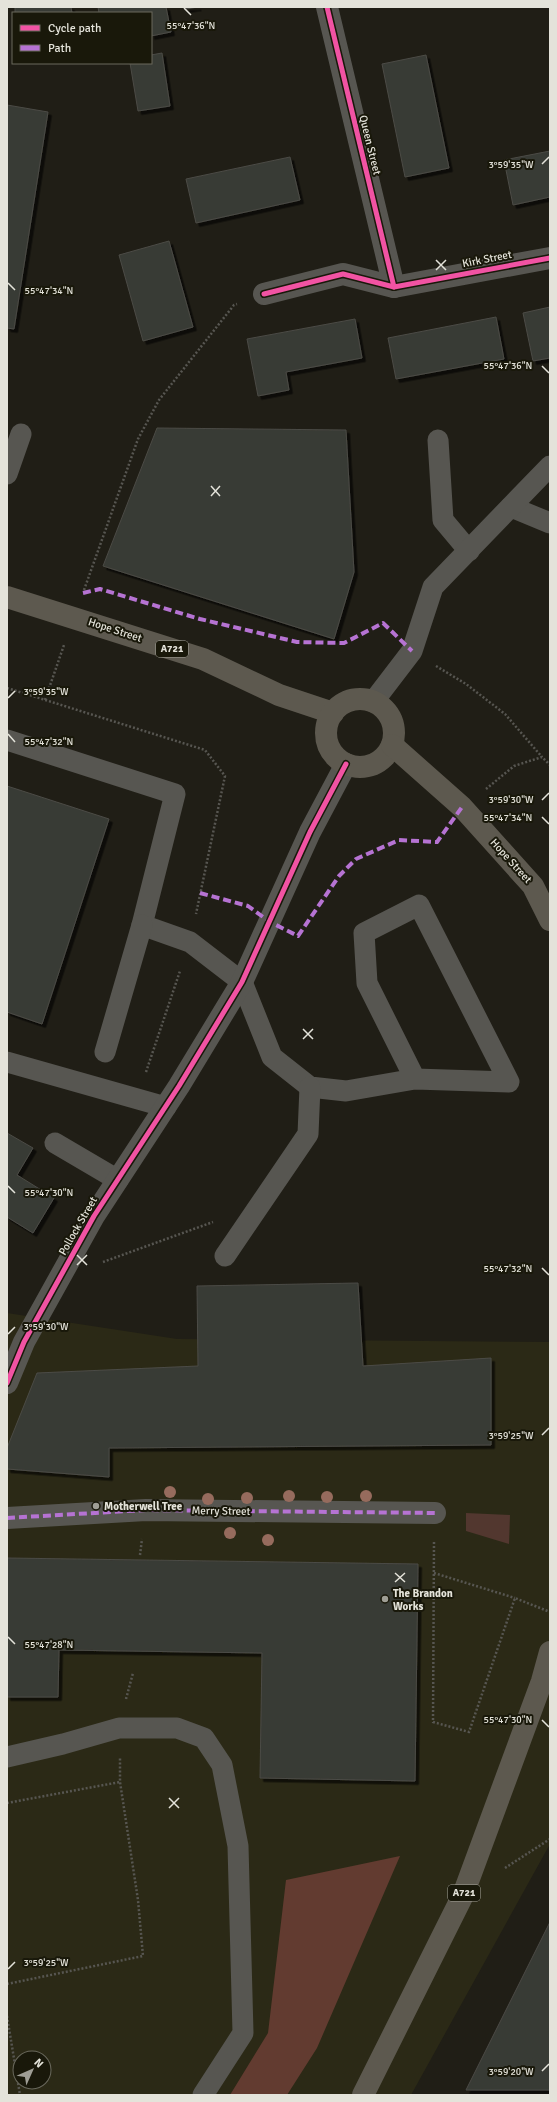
<svg xmlns="http://www.w3.org/2000/svg" width="557" height="2102" font-family="Signika,sans-serif">
<style>
.built{fill:#2b2916;fill-rule:evenodd}
.green{fill:#52372f}
.forest{fill:#623b30}
.building{fill:#393a34;stroke:#4b4b46;filter:url(#shadow)}
.lines{fill:none;stroke-linecap:round;stroke-linejoin:round}
.path{stroke:#575651;stroke-width:2.5;stroke-dasharray:2 2;stroke-linecap:butt}
.lane{stroke:#575651;stroke-width:21}
.street{stroke:#575651;stroke-width:22}
.primary{stroke:#5d594f;stroke-width:22}
.quiet{stroke:#b673d3;stroke-width:4;stroke-dasharray:8 4;stroke-linecap:butt}
.cycleway-casing{stroke:#19180a;stroke-width:8}
.cycleway{stroke:#f153a3;stroke-width:5}
.tree{fill:#966b5d}
.ticks{fill:none;stroke:#e4e3da;stroke-width:1.5}
.poi-dot{fill:#9f9e95;stroke:#19180a;stroke-width:1.5}
.labels{text-anchor:middle;dominant-baseline:central;stroke-width:4;stroke-linejoin:round;paint-order:stroke}
.shield{fill:#19180a;stroke:#a7a69c;stroke-width:1}
.shield-label{font-size:10px;font-weight:bold;fill:#e4e3da}
.street-label{font-size:11px;fill:#e4e3da;stroke:#19180a}
.poi-label{font-size:11px;font-weight:bold;fill:#e4e3da;stroke:#19180a;text-anchor:start}
.ticks-label{font-size:10px;text-anchor:middle;fill:#e4e3da;stroke:#19180a;stroke-width:4;stroke-linejoin:round;paint-order:stroke}
</style>
<defs>
<filter id="shadow"><feDropShadow dx="3.5" dy="3.5" stdDeviation="0" flood-color="#0009"/></filter>
</defs>
<rect width="100%" height="100%" fill="#201e16"/>
<!-- built -->
<path class="built" d="M7,1313l170,26 373,3v502l-139,251h-404zM20,2058h24v24h-24z"/>
<!-- green -->
<path class="green" d="M466,1513l44,2 -1,29 -43,-13z"/>
<!-- forest -->
<path class="forest" d="M400,1856l-83,192 -30,47h-57l38,-62 18,-153z"/>
<!-- building -->
<g class="building">
<path d="M15,7h56l1,6h-57z"/>
<path d="M98,7h68l5,25 -20,4v-23h-52z"/>
<path d="M186,7h12l-12,2z"/>
<path d="M162,53l8,53 -32,5 -8,-48h21v-8z"/>
<path d="M426,55l23,113 -44,9 -23,-113z"/>
<path d="M7,105l41,7 -34,217 -7,-1z"/>
<path d="M550,151v46l-37,8 -9,-45z"/>
<path d="M290,157l10,43 -104,23 -10,-44z"/>
<path d="M169,241l24,86 -50,14 -24,-86z"/>
<path d="M550,307v51l-17,3 -10,-48z"/>
<path d="M496,317l8,42 -108,20 -8,-41z"/>
<path d="M355,319l7,39 -76,14 3,18 -31,6 -11,-57z"/>
<path d="M157,428l189,2 8,142 -20,67 -231,-73z"/>
<path d="M7,786l102,33 -67,205 -35,-12z"/>
<path d="M7,1133l26,15 -16,27 37,23 -21,35 -26,-16z"/>
<path d="M358,1283l5,83 128,-8v87l-382,3v29l-102,-8v-21l30,-75 161,-7 -1,-80z"/>
<path d="M7,1558l411,6 -3,217 -155,-3 2,-125 -203,-3 -1,47h-51z"/>
<path d="M550,1922v168h-84z"/>
</g>
<g class="lines">
<!-- path -->
<g class="path">
<path d="M84,590l54,-151 21,-39 75,-95 3,-1"/>
<path d="M436,666l30,18 39,30 37,43"/>
<path d="M7,688l198,62 20,26 -29,138"/>
<path d="M45,700l19,-55"/>
<path d="M486,789l28,-23 28,-9 8,8"/>
<path d="M146,1072l34,-101"/>
<path d="M103,1262l110,-40"/>
<path d="M434,1542l-1,180 36,10 46,-134 35,14"/>
<path d="M140,1555l2,-16"/>
<path d="M434,1573l81,25"/>
<path d="M126,1699l7,-26"/>
<path d="M7,1803l113,-21"/>
<path d="M505,1868l45,-29"/>
<path d="M7,1984l136,-28 -5,-56 -18,-118v-25"/>
<path d="M7,2016l13,79"/>
</g>
<!-- lane -->
<g class="lane">
<path d="M438,440l5,80 26,31"/>
<path d="M7,474l14,-40"/>
<path d="M511,507l39,16"/>
<path d="M373,702l39,-51 21,-64 117,-121"/>
<path d="M7,740l168,54 -33,131 48,17 52,40 30,75 38,30 36,4 69,-12 94,3 -90,-177 -55,28 3,50 48,96"/>
<path d="M105,1052l37,-127"/>
<path d="M7,1062l159,45"/>
<path d="M55,1143l63,37"/>
<path d="M225,1256l83,-122 2,-47"/>
<path d="M7,1757l56,-13 56,-16h58l27,10 18,27 16,81 5,187 -40,62"/>
</g>
<!-- street -->
<g class="street">
<path d="M327,7l67,280"/>
<path d="M264,294l79,-20 51,13 156,-29"/>
<path d="M7,1383l17,-41 70,-126 85,-130 63,-104 68,-150 36,-68"/>
<path d="M7,1518l139,-8 289,3"/>
</g>
<!-- primary -->
<g class="primary">
<path d="M7,597l196,62 76,36 54,18"/>
<circle cx="360" cy="733" r="34"/>
<path d="M392,745l70,62 71,79 17,34"/>
<path d="M363,2095l100,-200 79,-214 8,-29"/>
</g>
<!-- quiet -->
<g class="quiet">
<path d="M83,593l17,-4 100,30 97,23 47,1 39,-20 29,28"/>
<path d="M200,893l48,13 22,16 28,14 41,-60 17,-17 43,-19 38,2 25,-35"/>
<path d="M7,1518l139,-8 289,3"/>
</g>
<defs>
<g id="cycleway">
<path d="M327,7l67,280"/>
<path d="M264,294l79,-20 51,13 156,-29"/>
<path d="M7,1383l17,-41 70,-126 85,-130 63,-104 68,-150 36,-68"/>
</g>
</defs>
<!-- cycleway casing -->
<use href="#cycleway" class="cycleway-casing"/>
<!-- cycleway -->
<use href="#cycleway" class="cycleway"/>
</g>
<!-- trees -->
<g class="tree">
<circle cx="170" cy="1492" r="6"/>
<circle cx="289" cy="1496" r="6"/>
<circle cx="366" cy="1496" r="6"/>
<circle cx="327" cy="1497" r="6"/>
<circle cx="247" cy="1498" r="6"/>
<circle cx="208" cy="1499" r="6"/>
<circle cx="230" cy="1533" r="6"/>
<circle cx="268" cy="1540" r="6"/>
</g>
<!-- ticks -->
<path class="ticks" d="M184,8l7,7M542,164l7,-7M436,260l10,10M436,270l10,-10M8,283l7,7M542,366l7,7M211,486l9,10M211,496l9,-10M8,698l7,-7M8,734l7,8M542,800l7,-7M542,817l7,7M303,1029l10,10M303,1039l10,-10M8,1186l7,7M77,1255l10,10M77,1265l10,-10M542,1268l7,7M8,1334l7,-7M542,1435l7,-7M395,1573l10,9M395,1582l10,-9M8,1637l7,7M542,1720l7,7M169,1798l10,10M169,1808l10,-10M8,1969l7,-7M542,2071l7,-7"/>
<!-- markers -->
<g class="poi-dot">
<circle cx="96" cy="1506" r="4"/>
<circle cx="385" cy="1599" r="4"/>
</g>
<g class="labels">
<!-- shield labels -->
<g class="shield">
<rect x="156" y="641" width="32" height="16" rx="3"/>
<rect x="448" y="1885" width="32" height="16" rx="3"/>
</g>
<g class="shield-label">
<text x="172" y="649">A721</text>
<text x="464" y="1893">A721</text>
</g>
<!-- street labels -->
<g class="street-label">
<text transform="translate(370 145) rotate(76)">Queen Street</text>
<text transform="translate(487 259) rotate(-11)">Kirk Street</text>
<text transform="translate(115 630) rotate(18)">Hope Street</text>
<text transform="translate(511 861) rotate(48)">Hope Street</text>
<text transform="translate(78 1226) rotate(-60)">Pollock Street</text>
<text transform="translate(221 1511) rotate(1)">Merry Street</text>
</g>
<!-- poi labels -->
<g class="poi-label">
<text x="104" y="1506">Motherwell Tree</text>
<text x="393" y="1593">The Brandon<tspan x="393" dy="13">Works</tspan></text>
</g>
</g>
<g class="ticks-label">
<text x="191" y="29">55°47'36"N</text>
<text x="511" y="168">3°59'35"W</text>
<text x="49" y="294">55°47'34"N</text>
<text x="508" y="369">55°47'36"N</text>
<text x="46" y="695">3°59'35"W</text>
<text x="49" y="745">55°47'32"N</text>
<text x="511" y="803">3°59'30"W</text>
<text x="508" y="821">55°47'34"N</text>
<text x="49" y="1196">55°47'30"N</text>
<text x="508" y="1272">55°47'32"N</text>
<text x="46" y="1330">3°59'30"W</text>
<text x="511" y="1439">3°59'25"W</text>
<text x="49" y="1648">55°47'28"N</text>
<text x="508" y="1723">55°47'30"N</text>
<text x="46" y="1966">3°59'25"W</text>
<text x="511" y="2075">3°59'20"W</text>
</g>
<!-- border -->
<rect width="557" height="2102" fill="none" stroke="#e4e3da" stroke-width="16"/>
<!-- legend -->
<rect x="12" y="12" width="140" height="52" fill="#19180a" stroke="#6a695d"/>
<rect x="20" y="25" width="20" height="6" fill="#f153a3" stroke="#6a695d"/>
<text x="48" y="32" font-size="12" fill="#e4e3da">Cycle path</text>
<rect x="20" y="45" width="20" height="6" fill="#b673d3" stroke="#6a695d"/>
<text x="48" y="52" font-size="12" fill="#e4e3da">Path</text>
<!-- north arrow -->
<g transform="translate(32 2070) rotate(45)"><circle r="19" fill="#19180a" stroke="#6a695d"/>
<path d="M0-3L7 15L0 10L-7 15Z" fill="#9f9e95"/>
<text y="-6" font-size="11" font-weight="bold" text-anchor="middle" fill="#e4e3da">N</text>
</g>
</svg>
